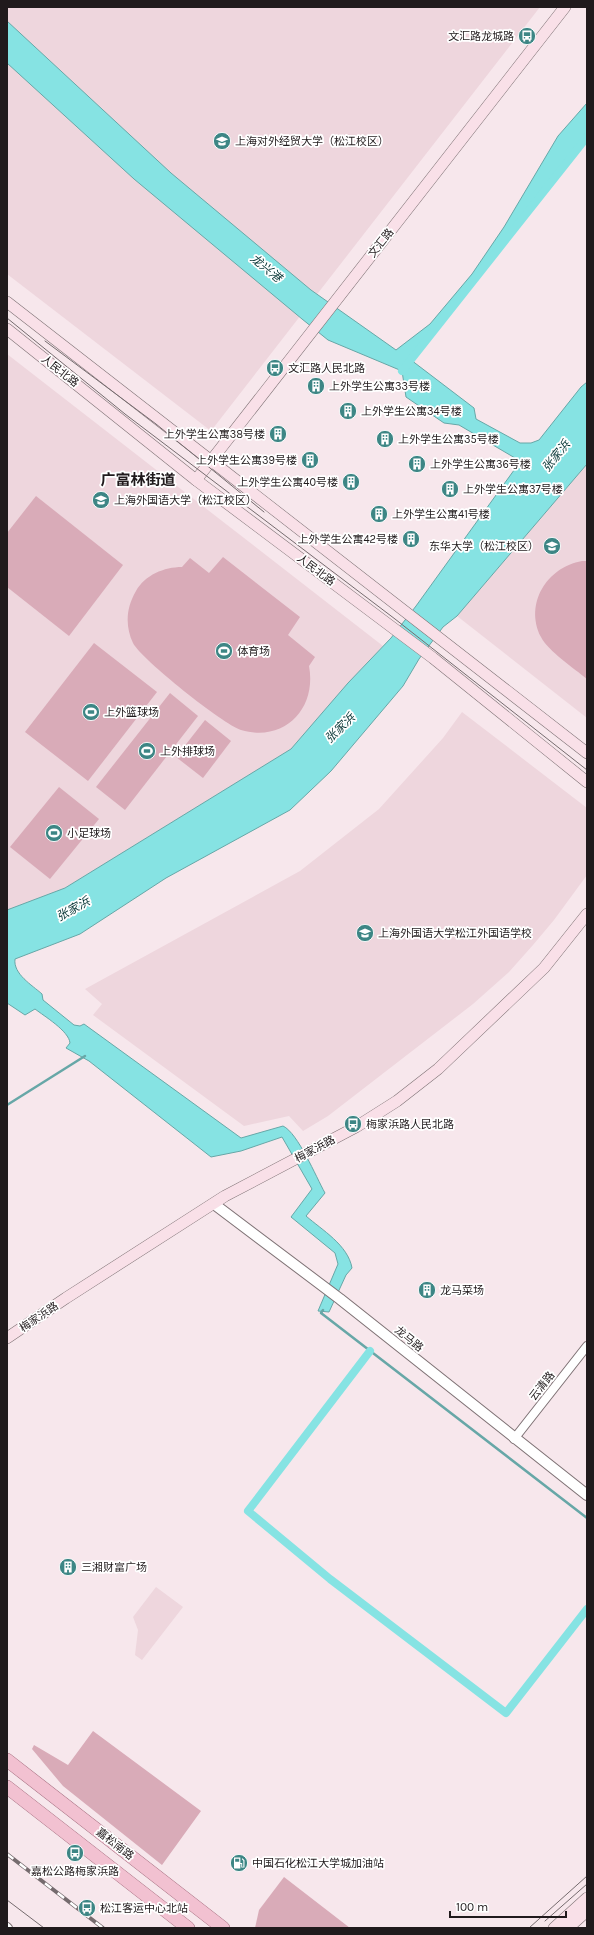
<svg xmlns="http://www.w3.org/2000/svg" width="594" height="1935" font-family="Karla,'Noto Sans SC',sans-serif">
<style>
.built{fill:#eed6dd}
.green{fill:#d9abb8}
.water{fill:#86e3e3;stroke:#67a7a7}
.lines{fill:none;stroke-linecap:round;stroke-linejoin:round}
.stream{stroke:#67a7a7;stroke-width:2.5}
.canal{stroke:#86e3e3;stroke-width:8}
.minor-casing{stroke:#7e7174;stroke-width:10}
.tertiary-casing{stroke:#7e7174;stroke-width:12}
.secondary-casing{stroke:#7e7174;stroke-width:12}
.primary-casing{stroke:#a36c7e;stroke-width:14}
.minor{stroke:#fff;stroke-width:8}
.tertiary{stroke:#fff;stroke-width:10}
.secondary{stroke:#f9e0e8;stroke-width:11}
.primary{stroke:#f2c1d1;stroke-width:13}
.tram{stroke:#756b6e;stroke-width:1}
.rail-casing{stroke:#756b6e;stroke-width:4}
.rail{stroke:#fff;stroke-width:2.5;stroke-dasharray:8;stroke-linecap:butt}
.labels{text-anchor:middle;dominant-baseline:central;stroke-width:3.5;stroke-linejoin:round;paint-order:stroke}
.poi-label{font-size:11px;fill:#201a1c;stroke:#fff;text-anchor:start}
.street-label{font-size:11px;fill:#201a1c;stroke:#fff}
.water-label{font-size:12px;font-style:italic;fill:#053434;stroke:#fff}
.district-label{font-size:15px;font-weight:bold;fill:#201a1c;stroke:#fff}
</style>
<rect width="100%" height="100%" fill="#f7e7ec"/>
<!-- built -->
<g class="built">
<path d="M7,7h533l-329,424 -204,-157z"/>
<path d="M7,354l376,292 -92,103 -226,139 -58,22z"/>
<path d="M587,464v254l-130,-102z"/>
<path d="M462,712l125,96v67l-33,45 -21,25 -24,27 -36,32 -145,112 -25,15 -14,-15 -45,10 -151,-111 9,-11 -17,-15 215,-118 79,-62 64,-71z"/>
<path d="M156,1587l27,20 -41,53 -7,-5 3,-25 -5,-13z"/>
</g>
<!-- green -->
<g class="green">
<path d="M36,496l87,69 -54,71 -62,-49v-54z"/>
<path d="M223,557l77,60 -12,18 27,22 -6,9c8,42 -24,77 -68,64 -17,-5 -100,-71 -108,-87 -8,-17 -7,-35 3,-52 9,-16 28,-24 46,-24l8,-9 19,15z"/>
<path d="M582,561h5v118c-12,-10 -39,-28 -46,-42 -17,-33 6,-70 41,-76z"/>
<path d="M94,643l63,49 -69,89 -63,-49z"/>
<path d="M170,693l28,23 -73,94 -29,-23z"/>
<path d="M205,720l26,21 -28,37 -27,-21z"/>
<path d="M59,787l40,32 -49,60 -40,-32z"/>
<path d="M93,1731l108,80 -39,54 -99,-79 -31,-37 2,-4 34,20z"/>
<path d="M284,1877l66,51h-95l4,-18z"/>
</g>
<!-- water -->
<path class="water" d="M7,21l164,152 140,117 85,60 34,-26 42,-50 32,-47 54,-91 29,-33v30l-176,227 63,48 2,11 44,24h11l8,-3 42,-53 6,-5v82l-130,152 -14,11 -24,32 -16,27 -72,85 -41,39 -124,68 -86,56 -65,25c-2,15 17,26 27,35l1,6 31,25 6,1 4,-2 157,114 42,-12c15,7 33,51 42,67l-19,23c16,14 42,29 46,52l-6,7 -17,37 -11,-1 20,-47 -3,-11 -44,-36 21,-28 -30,-52 -41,14 -30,6 -122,-96 -23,-13 4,-5c-1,-12 -26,-27 -35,-34l-10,6 -18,-12v-93l58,-22 226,-139 57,-66 43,-45 25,-32 101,-140 -2,-8 -56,-33 -15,-2 -38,-26 -4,-26 -74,-31 -26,-21 -168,-140 -127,-116z"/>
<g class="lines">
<!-- stream -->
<g class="stream">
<path d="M7,1105l78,-49"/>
<path d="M323,1310l-2,3 266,205"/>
</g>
<!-- canal -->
<g class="canal">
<path d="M402,371l185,-234"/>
<path d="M370,1351l-122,160 82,68 176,134 81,-104"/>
</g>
<defs>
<g id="minor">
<path d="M514,1439l73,-93"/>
<path d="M7,1927l1,1"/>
</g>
<path id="tertiary" d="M214,1204l126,95 247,196"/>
<g id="secondary">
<path d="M7,302l580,451"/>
<path d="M7,329l189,151 237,178 154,124"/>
<path d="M196,480l369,-473"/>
<path d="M7,1338l59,-40 159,-102 131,-69 41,-26 41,-32 106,-101 43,-54"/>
<path d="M554,1928l33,-30"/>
<path d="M568,1928l19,-17"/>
</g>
<g id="primary">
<path d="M7,1760l216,168"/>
<path d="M7,1787l181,141"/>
</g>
</defs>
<!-- minor casing -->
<use href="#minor" class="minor-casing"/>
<!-- tertiary casing -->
<use href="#tertiary" class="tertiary-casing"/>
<!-- secondary casing -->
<use href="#secondary" class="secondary-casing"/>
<!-- primary casing -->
<use href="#primary" class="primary-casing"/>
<!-- minor -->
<use href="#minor" class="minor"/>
<!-- tertiary -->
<use href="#tertiary" class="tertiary"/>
<!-- secondary -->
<use href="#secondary" class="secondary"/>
<!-- primary -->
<use href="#primary" class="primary"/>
<!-- tram -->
<g class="tram">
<path d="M7,318l118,96 270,205 192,151"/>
<path d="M45,341l111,83 108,88"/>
<path d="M7,1900l37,28"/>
<path d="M545,1921l42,-37"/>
<path d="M529,1928l58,-52"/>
</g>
<defs>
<path id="rail" d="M7,1854l96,74"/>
</defs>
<!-- rail casing -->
<use href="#rail" class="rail-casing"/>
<!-- rail -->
<use href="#rail" class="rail"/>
</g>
<!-- icons -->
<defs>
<symbol id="bus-disc" viewBox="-11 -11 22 22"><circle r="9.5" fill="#3d8685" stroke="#fff"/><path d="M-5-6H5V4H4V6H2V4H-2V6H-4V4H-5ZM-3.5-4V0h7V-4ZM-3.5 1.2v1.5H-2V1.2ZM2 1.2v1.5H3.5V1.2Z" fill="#fff"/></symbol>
<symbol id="university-disc" viewBox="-11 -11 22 22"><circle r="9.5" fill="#3d8685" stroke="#fff"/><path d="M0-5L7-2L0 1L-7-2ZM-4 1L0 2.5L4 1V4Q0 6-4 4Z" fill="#fff"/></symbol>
<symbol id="building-disc" viewBox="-11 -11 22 22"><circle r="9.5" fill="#3d8685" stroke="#fff"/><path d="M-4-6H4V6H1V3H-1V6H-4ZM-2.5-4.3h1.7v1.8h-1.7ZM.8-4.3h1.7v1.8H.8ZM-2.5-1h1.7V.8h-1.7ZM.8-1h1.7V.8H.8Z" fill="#fff"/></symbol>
<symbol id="stadium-disc" viewBox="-11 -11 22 22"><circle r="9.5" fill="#3d8685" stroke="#fff"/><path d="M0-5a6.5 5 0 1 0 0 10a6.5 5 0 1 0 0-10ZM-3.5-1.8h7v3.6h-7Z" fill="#fff"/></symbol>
<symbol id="school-disc" viewBox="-11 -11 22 22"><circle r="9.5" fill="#3d8685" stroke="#fff"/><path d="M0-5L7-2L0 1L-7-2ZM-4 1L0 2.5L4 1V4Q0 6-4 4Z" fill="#fff"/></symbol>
<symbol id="fuel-disc" viewBox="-11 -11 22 22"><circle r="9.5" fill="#3d8685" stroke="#fff"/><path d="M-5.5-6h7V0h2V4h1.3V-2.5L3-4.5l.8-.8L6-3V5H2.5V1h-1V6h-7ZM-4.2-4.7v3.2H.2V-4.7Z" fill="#fff"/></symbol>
</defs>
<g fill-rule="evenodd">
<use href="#bus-disc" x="517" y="26" width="20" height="20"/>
<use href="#university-disc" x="212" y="131" width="20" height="20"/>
<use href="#bus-disc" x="265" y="358" width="20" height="20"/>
<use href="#building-disc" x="306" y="376" width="20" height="20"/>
<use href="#building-disc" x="338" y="401" width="20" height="20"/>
<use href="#building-disc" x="268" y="424" width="20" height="20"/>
<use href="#building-disc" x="375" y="429" width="20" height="20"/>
<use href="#building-disc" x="300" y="450" width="20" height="20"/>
<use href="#building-disc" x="407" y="454" width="20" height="20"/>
<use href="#building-disc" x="341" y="472" width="20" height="20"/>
<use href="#building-disc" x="440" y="479" width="20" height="20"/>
<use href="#university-disc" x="91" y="490" width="20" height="20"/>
<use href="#building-disc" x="369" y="504" width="20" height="20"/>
<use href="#building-disc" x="401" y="529" width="20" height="20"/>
<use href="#university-disc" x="542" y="536" width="20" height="20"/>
<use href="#stadium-disc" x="214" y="641" width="20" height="20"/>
<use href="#stadium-disc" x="81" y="702" width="20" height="20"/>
<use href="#stadium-disc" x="137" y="741" width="20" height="20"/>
<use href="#stadium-disc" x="44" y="823" width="20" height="20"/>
<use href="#school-disc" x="355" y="923" width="20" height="20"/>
<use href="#bus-disc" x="343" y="1114" width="20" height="20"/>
<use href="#building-disc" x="417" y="1280" width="20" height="20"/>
<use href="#building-disc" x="58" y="1557" width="20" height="20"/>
<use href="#bus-disc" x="65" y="1843" width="20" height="20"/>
<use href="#fuel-disc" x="229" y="1853" width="20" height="20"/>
<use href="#bus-disc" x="77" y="1898" width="20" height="20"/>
</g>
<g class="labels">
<!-- poi labels -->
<g class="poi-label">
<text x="514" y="36" text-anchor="end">文汇路龙城路</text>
<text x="235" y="141">上海对外经贸大学（松江校区）</text>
<text x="288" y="368">文汇路人民北路</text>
<text x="329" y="386">上外学生公寓33号楼</text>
<text x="361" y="411">上外学生公寓34号楼</text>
<text x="265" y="434" text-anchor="end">上外学生公寓38号楼</text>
<text x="398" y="439">上外学生公寓35号楼</text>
<text x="297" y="460" text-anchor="end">上外学生公寓39号楼</text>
<text x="430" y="464">上外学生公寓36号楼</text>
<text x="338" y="482" text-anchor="end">上外学生公寓40号楼</text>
<text x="463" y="489">上外学生公寓37号楼</text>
<text x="114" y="500">上海外国语大学（松江校区）</text>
<text x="392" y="514">上外学生公寓41号楼</text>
<text x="398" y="539" text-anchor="end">上外学生公寓42号楼</text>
<text x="539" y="546" text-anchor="end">东华大学（松江校区）</text>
<text x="237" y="651">体育场</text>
<text x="104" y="712">上外篮球场</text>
<text x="160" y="751">上外排球场</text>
<text x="67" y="833">小足球场</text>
<text x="378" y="933">上海外国语大学松江外国语学校</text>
<text x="366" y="1124">梅家浜路人民北路</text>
<text x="440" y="1290">龙马菜场</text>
<text x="81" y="1567">三湘财富广场</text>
<text x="252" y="1863">中国石化松江大学城加油站</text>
<text x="75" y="1871" text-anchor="middle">嘉松公路梅家浜路</text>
<text x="100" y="1908">松江客运中心北站</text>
</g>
<!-- street labels -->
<g class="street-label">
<text transform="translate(381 243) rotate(-52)">文汇路</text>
<text transform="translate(60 371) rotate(38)">人民北路</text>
<text transform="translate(316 570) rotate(37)">人民北路</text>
<text transform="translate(315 1149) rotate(-28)">梅家浜路</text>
<text transform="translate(39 1317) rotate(-34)">梅家浜路</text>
<text transform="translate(409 1339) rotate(39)">龙马路</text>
<text transform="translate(542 1386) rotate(-52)">云清路</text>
<text transform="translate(115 1844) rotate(38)">嘉松南路</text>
</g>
<!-- water labels -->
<g class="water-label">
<text transform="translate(266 268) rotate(39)">龙兴港</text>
<text transform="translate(556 456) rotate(-51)">张家浜</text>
<text transform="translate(340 728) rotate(-44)">张家浜</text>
<text transform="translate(73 909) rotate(-29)">张家浜</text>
</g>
<!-- district labels -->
<g class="district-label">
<text x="138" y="480">广富林街道</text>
</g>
</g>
<!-- border -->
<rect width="594" height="1935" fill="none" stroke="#201a1c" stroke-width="16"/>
<!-- scale -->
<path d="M450 1911v6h116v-6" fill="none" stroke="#201a1c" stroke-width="2"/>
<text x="456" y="1911" font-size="12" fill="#201a1c" stroke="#ffffff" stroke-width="3" paint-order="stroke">100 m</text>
</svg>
